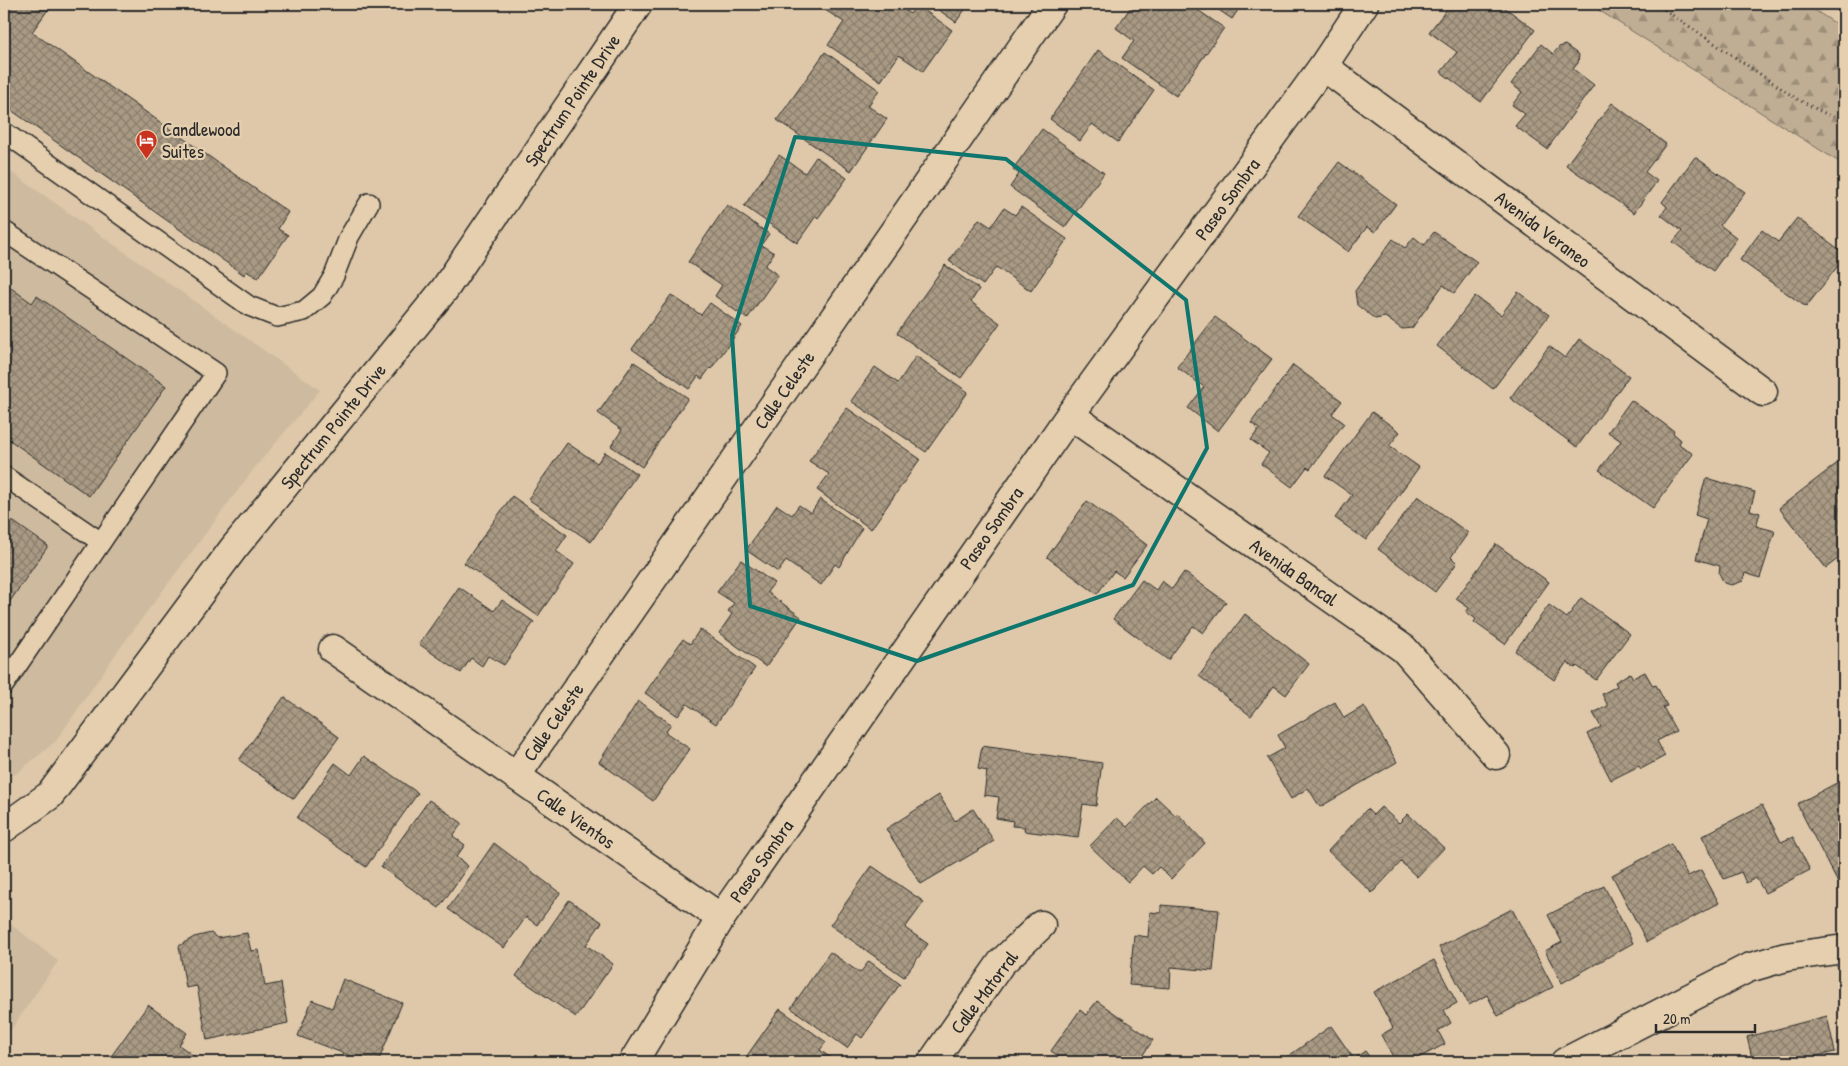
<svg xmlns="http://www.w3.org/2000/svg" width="1848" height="1066" font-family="'Patrick Hand',sans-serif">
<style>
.built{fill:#ceba9e}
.forest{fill:url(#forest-firs);stroke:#766c60}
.building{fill:url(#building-cross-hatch);stroke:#2b2b2b}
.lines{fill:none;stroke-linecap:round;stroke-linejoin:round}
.service-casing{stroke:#2b2b2b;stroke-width:22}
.minor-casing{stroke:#2b2b2b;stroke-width:31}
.tertiary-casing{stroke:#2b2b2b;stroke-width:31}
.path{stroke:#2b2b2b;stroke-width:3;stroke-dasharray:1 4;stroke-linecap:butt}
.service{stroke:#e5cfae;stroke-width:19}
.minor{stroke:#e5cfae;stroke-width:28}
.tertiary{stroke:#e5cfae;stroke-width:28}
.marked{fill:none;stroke:#0f766e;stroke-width:4;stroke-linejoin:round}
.labels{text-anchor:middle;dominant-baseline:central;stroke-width:4.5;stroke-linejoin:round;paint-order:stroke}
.street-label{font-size:19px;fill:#2b2b2b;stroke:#e5cfae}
.poi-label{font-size:19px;fill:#2b2b2b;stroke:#e5cfae;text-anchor:start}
</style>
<defs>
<pattern id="forest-firs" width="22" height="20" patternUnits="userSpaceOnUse" patternTransform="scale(1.25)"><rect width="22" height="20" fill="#c0ae94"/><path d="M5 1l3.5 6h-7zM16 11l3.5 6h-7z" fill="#9c8e79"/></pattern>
<pattern id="building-cross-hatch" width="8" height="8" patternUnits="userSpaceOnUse" patternTransform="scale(1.25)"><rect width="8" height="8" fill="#a99a84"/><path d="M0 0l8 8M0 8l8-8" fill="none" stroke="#8a7e6c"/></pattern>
</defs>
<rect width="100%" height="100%" fill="#dec8a9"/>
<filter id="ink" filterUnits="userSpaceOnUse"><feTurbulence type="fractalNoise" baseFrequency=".02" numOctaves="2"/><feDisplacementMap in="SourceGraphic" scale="10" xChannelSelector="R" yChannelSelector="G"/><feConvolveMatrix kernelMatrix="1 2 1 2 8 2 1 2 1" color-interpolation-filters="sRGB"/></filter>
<g filter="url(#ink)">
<!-- built -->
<g class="built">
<path d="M4,167l316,223 -67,80 -136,182 -61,89 -40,33 -12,3z"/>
<path d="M4,921l4,1 50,39 -54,79z"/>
</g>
<!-- forest -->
<path class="forest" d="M1589,4h216l39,25v136z"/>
<!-- building -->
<g class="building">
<path d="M4,4h48l-20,28 256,180 -10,17 10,6 -30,43 -12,-7 -2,4 -240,-170z"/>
<path d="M830,4h66l14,10 7,-9 35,25 -29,41 -24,-16 -18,26 -53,-36 16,-23 -19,-12z"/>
<path d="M930,4h39l-13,18z"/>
<path d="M1133,4h56l35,24 -48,68 -54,-38 12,-17 -18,-13z"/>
<path d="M1210,4h32l-10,15z"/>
<path d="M1451,4h49l35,26 -54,72 -40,-30 16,-20 -28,-20z"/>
<path d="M1541,44l12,10 6,-7 6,-2 14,10 -1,8 -5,6 21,16 -47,64 -32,-23 10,-12 -13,-9 10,-13 -11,-8z"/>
<path d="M1098,50l56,40 -36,52 -26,-18 -12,17 -30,-22z"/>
<path d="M825,52l54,38 -11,16 19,13 -36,52 -74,-51z"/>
<path d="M1612,103l54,41 -21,28 12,9 -23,32 -68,-48z"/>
<path d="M1042,129l62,44 -39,54 -55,-40 9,-13 -6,-5z"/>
<path d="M779,155l26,18 11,-16 31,21 -29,40 -2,-2 -19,27 -53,-37z"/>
<path d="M1695,157l50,35 -25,33 17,13 -24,33 -40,-29 9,-11 -21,-16 6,-8 -5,-5z"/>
<path d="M1339,162l57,42 -21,28 -8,-5 -19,25 -50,-36z"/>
<path d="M727,205l42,29 -8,11 13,8 -9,13 13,9 -31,44 -32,-23 7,-11 -34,-23z"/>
<path d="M1021,207l46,32 -36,52 -35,-24 -13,18 -34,-24 30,-42 12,8 13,-19 11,7z"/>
<path d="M1797,218l47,35v5l-38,49 -66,-47 22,-30 16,12z"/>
<path d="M1434,232l43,30 -23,31 -11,-8 -31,43 -10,1 -17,-12 -10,2 -18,-14 -2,-14 38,-52 12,9 9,-11 10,8z"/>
<path d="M945,265l34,24 -8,13 29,21 -39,55 -64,-45z"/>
<path d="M4,283l28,20 5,-7 129,90 -77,110 -85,-60z"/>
<path d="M1518,292l31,23 -56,74 -56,-43 38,-50 26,19z"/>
<path d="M671,295l30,20 9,-12 32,23 -31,43 -1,-1 -8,11 -4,-3 -9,13 -57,-40z"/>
<path d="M1215,317l57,42 -54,72 -30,-23 16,-21 -27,-20z"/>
<path d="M1579,339l50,37 -52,71 -67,-49 39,-52 16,12z"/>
<path d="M916,356l52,36 -42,60 -75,-51 24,-34 23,16z"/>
<path d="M634,362l54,36 -46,69 -31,-21 11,-16 -24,-17z"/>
<path d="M1293,365l49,36 -10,13 12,9 -34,46 -3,-2 -15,20 -31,-23 8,-11 -18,-13 8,-11 -8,-6z"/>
<path d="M1631,400l43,31 -1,2 8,7 -2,4 14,10 -40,54 -54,-38 22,-29 -13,-9z"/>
<path d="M847,408l73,51 -49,70 -54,-39 12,-16 -20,-13z"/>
<path d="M1372,412l28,20 -11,14 30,21 -53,73 -31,-22 17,-23 -27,-19z"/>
<path d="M567,443l30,20 8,-11 32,22 -46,68 -63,-43z"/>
<path d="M1844,458v96l-18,14 -47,-60z"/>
<path d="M1706,478l49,14 -5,18 10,3 -4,13 19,5 -15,47 -15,-5 -2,8 -11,4 -8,-2 -5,-10 1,-7 -24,-7 11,-40 -12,-4z"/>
<path d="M512,496l55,39 -11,16 18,13 -36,52 -74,-53z"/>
<path d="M1418,496l50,37 -17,24 6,6 -22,29 -57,-43z"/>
<path d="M820,499l42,29 -23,39 -4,-3 -14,21 -35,-24 -8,11 -32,-22 31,-45 15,10 7,-10 12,8z"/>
<path d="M1087,501l60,44 -24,32 -9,-6 -17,23 -50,-37z"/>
<path d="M4,515l44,31 -44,64z"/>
<path d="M1496,544l53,38 -44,62 -31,-22 2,-3 -10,-7 3,-4 -13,-9z"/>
<path d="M741,560l33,23 -7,9 34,25 -35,50 -47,-34 13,-19 -4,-3 6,-8 -17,-11z"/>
<path d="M1184,572l42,30 -23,31 -10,-7 -25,34 -55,-41 29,-39 14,10 6,-9 10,8z"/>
<path d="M459,587l35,24 8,-11 32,22 -30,43 -16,-9 -6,10 -11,-8 -10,15 -42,-29z"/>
<path d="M1581,598l49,36 -34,46 -19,-14 -2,2 -8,-6 -13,18 -39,-29 34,-46 18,13z"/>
<path d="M1245,614l64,50 -23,31 -12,-9 -23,30 -52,-40z"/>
<path d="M700,629l55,39 -39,56 -29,-20 -9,12 -33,-23 38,-54 7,5z"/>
<path d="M1645,672l8,14 3,-1 11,21 -4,1 13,24 -19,10 8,15 -24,13 -2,-3 -28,14 -24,-46 14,-7 -8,-14 15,-7 -6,-12 15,-8 -2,-4 15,-9 3,5z"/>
<path d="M284,697l55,40 -45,62 -55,-39z"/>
<path d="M638,701l33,23 -6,8 25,17 -37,52 -54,-39z"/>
<path d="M1335,702l9,16 20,-12 33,56 -77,45 -12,-19 -17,11 -24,-41 18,-10 -7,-13z"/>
<path d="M982,746l120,17 -6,43 -13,-2 -5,34 -54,-7 1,-4 -13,-1 1,-5 -17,-3 3,-21 -15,-2 3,-24 -9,-2z"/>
<path d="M364,756l54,37 -52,74 -69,-49 38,-55 16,12z"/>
<path d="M1844,779v100l-6,4 -41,-79z"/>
<path d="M939,795l16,26 18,-12 21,32 -73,43 -35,-55z"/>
<path d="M1156,797l19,18 2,-2 28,30 -34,36 -12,-12 -7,7 -9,-8 -15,16 -38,-36 27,-28 10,9z"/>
<path d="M429,800l33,23 -9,13 12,9 -9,12 12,9 -29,42 -58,-41z"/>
<path d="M1762,805l19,37 12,-5 17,33 -45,23 -9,-15 -10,5 -5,-11 -17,7 -22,-43z"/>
<path d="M1381,807l18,16 9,-9 36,34 -27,29 -16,-15 -29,31 -44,-42 39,-42 6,6z"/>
<path d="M494,843l66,50 -23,32 -11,-8 -22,31 -56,-39z"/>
<path d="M1671,844l17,32 13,-6 18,33 -72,39 -35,-67z"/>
<path d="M872,866l52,36 -19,26 23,16 -24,33 -74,-52z"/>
<path d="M1604,886l29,57 -71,40 -17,-32 17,-9 -14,-27z"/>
<path d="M569,900l33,22 -16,23 27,19 -37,53 -60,-41z"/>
<path d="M1161,905l58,5 -6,61 -42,-4 -1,21 -41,-3 5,-50 14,2 2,-25 11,1z"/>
<path d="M1512,909l41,78 -55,29 -11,-21 -18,10 -30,-58z"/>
<path d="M211,933l6,5 30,-5 4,18 8,-1 6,36 16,-3 7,40 -81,17 -10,-54 -11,2 -7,-42 15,-9z"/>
<path d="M830,952l30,21 9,-12 31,23 -38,54 -5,-4 -10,14 -56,-40z"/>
<path d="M1434,960l23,43 -13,7 7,13 -13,8 7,13 -34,18h-15l-15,-27 12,-7 -19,-36z"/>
<path d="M343,979l59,24 -24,59h-12l-68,-26 14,-36 20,8z"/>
<path d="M1097,1001l56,39 -15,22h-71l-16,-11 29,-41 6,5z"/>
<path d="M148,1005l39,28 -8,12 15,11 -5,6h-82z"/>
<path d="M780,1009l46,33 -6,8 12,9 -3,3h-82l-3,-2z"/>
<path d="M1827,1016l8,36 -19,4 1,6h-64l-6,-25z"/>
<path d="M1331,1026l23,33 11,-8 8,11h-93z"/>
</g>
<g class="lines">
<defs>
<g id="service">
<path d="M4,132l245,174 28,11 27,-6 18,-15 12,-20 15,-39 20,-34"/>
<path d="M4,231l212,142 -212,312"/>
<path d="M4,476l97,66"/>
</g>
<g id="minor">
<path d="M1323,66l440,326"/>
<path d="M1070,415l334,234 92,106"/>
<path d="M333,649l388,269"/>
<path d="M516,776l536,-772"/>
<path d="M4,828l46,-33 183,-246 211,-259 194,-286"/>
<path d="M932,1062l69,-99 40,-38"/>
<path d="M1565,1062l183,-94 38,-11 58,-8"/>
</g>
<path id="tertiary" d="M633,1062l88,-144 349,-503 253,-349 41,-62"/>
</defs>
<!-- service casing -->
<use href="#service" class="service-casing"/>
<!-- minor casing -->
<use href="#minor" class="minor-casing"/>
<!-- tertiary casing -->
<use href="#tertiary" class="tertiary-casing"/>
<!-- path -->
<path class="path" d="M1656,4l141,95 47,24"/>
<!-- service -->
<use href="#service" class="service"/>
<!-- minor -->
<use href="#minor" class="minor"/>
<!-- tertiary -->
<use href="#tertiary" class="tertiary"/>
</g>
</g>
<!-- marked area -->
<path class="marked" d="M795,137l211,22 180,141 21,148 -74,137 -216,76 -167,-55 -18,-271z"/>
<!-- icons -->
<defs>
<symbol id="hotel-pin" viewBox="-11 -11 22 30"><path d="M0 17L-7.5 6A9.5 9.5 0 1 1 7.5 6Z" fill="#c8321e" stroke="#e5cfae"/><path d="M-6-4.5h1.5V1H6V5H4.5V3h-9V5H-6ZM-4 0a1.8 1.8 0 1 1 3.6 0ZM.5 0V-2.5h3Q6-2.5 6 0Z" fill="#fff"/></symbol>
</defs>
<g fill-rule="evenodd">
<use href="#hotel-pin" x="134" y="128" width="25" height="34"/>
</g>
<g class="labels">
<!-- street labels -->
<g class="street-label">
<text transform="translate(572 100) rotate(-56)">Spectrum Pointe Drive</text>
<text transform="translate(1227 199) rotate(-54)">Paseo Sombra</text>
<text transform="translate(1543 229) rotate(37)">Avenida Veraneo</text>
<text transform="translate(784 390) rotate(-55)">Calle Celeste</text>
<text transform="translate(333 426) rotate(-51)">Spectrum Pointe Drive</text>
<text transform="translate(991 528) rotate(-55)">Paseo Sombra</text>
<text transform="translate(1294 572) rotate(35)">Avenida Bancal</text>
<text transform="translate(553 722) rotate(-55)">Calle Celeste</text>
<text transform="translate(576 818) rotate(35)">Calle Vientos</text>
<text transform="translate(761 861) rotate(-55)">Paseo Sombra</text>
<text transform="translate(984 992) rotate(-53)">Calle Matorral</text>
</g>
<!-- poi labels -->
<g class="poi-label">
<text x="162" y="129">Candlewood<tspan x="162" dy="22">Suites</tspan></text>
</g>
</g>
<!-- margin -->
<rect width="1848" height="1066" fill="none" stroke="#e5cfae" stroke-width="20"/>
<rect x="10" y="10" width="1828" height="1046" fill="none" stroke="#2b2b2b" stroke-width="2" filter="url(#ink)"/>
<!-- scale -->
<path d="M1656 1024v8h99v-8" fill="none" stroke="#2b2b2b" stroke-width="2.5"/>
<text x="1663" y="1024" font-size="15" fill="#2b2b2b" stroke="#e5cfae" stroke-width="4" paint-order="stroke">20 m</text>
</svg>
